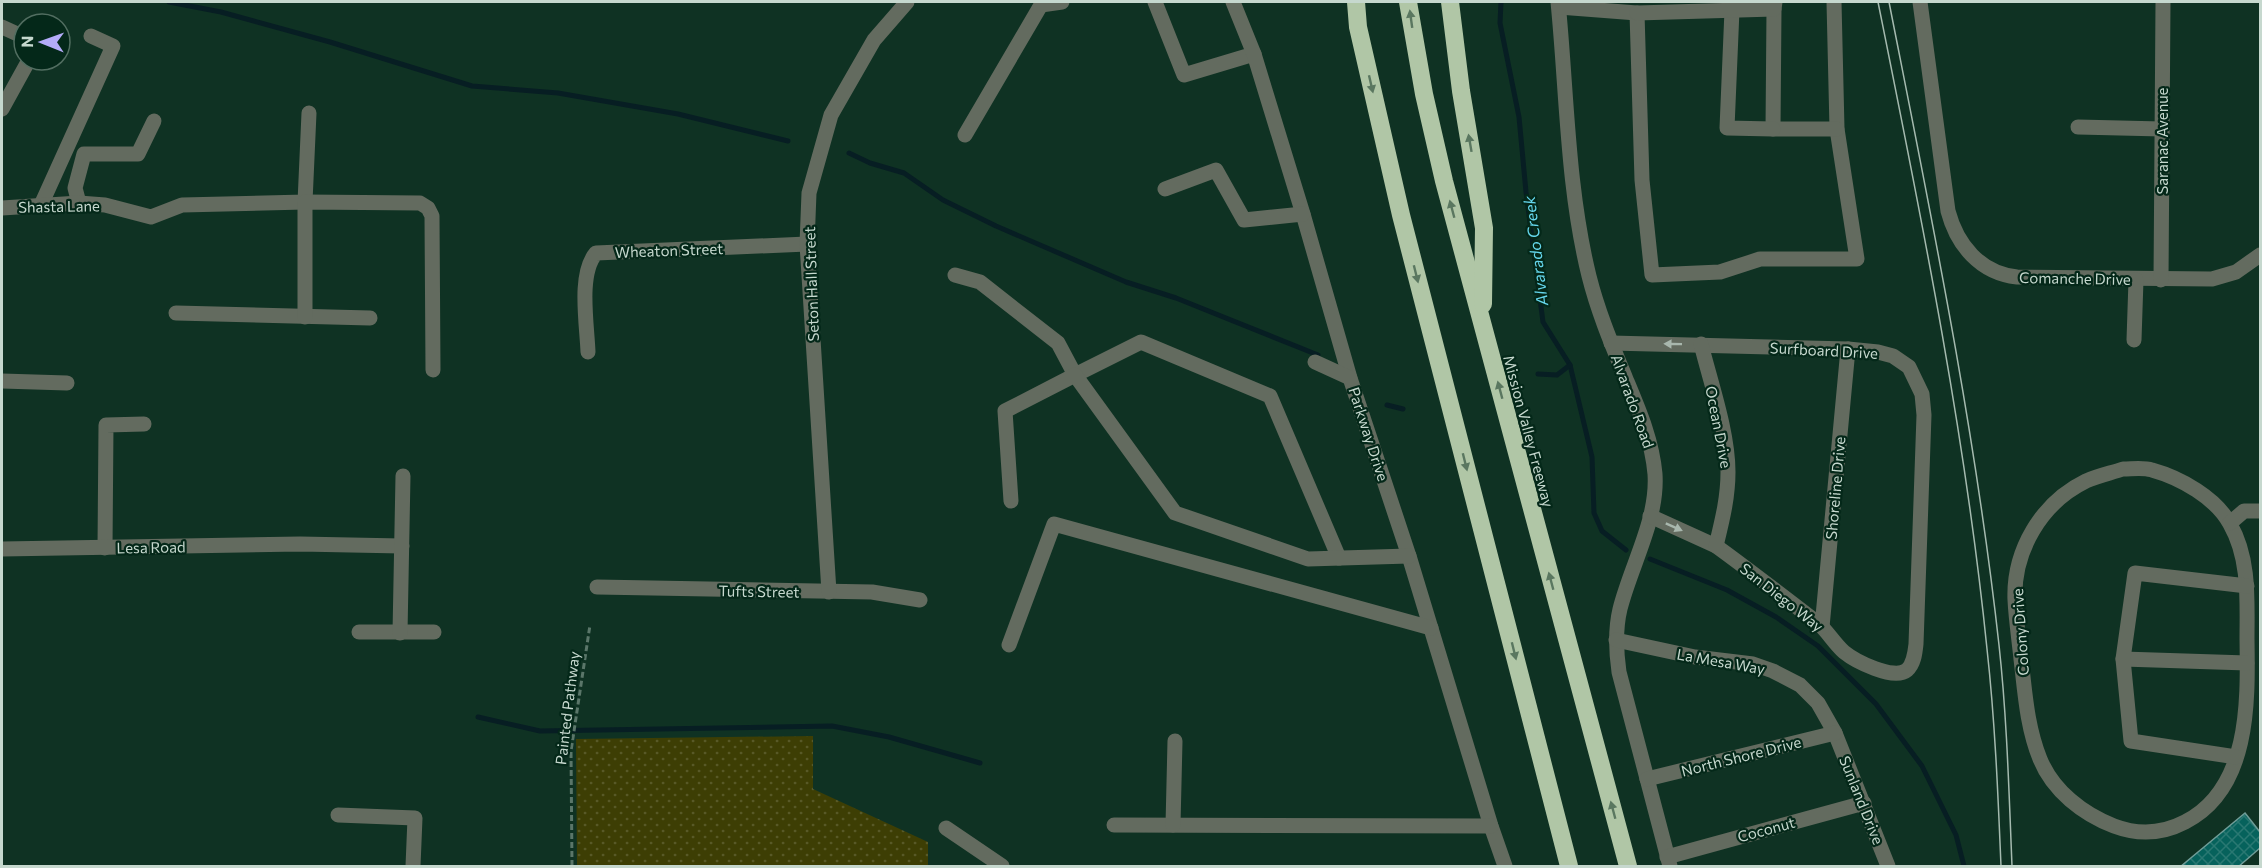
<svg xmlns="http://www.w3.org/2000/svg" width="2262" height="868" font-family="Commissioner,sans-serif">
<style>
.grass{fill:url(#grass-dots)}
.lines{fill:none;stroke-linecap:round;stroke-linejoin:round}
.stream{stroke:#071e23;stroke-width:5}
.building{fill:url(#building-cross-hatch);stroke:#6f9c97;stroke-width:1.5}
.path{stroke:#5a7669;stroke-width:3;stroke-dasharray:6 3;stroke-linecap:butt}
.minor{stroke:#636b5f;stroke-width:15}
.highway{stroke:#b0c6a6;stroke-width:18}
.tram{stroke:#a5baaf;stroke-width:1.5}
.oneway{fill:#5a7760}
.oneway2{fill:#a8b7ad}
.labels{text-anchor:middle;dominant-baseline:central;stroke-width:4.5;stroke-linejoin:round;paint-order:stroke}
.street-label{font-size:15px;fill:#c6d8ce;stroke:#042819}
.water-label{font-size:16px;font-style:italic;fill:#65d6ec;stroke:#042819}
</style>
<defs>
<pattern id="grass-dots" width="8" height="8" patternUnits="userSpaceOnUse" patternTransform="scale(1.5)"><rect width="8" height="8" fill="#3d3e04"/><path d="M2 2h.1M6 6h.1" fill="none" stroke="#585927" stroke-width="1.8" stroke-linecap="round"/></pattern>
<pattern id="building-cross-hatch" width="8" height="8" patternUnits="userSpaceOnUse" patternTransform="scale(1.5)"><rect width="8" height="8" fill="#06625c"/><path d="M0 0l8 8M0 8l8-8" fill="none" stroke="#297872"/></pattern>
</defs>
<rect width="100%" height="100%" fill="#0f3223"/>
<!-- grass -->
<path class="grass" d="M813,736v53l115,53v24h-351l-1,-127z"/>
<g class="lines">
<!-- stream -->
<g class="stream">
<path d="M169,2l52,10 109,30 142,44 86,7 120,21 110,27"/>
<path d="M1501,2l-1,21 19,94 7,75 17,130 27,43 22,92 2,56 8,18 24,19"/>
<path d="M849,153l21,10 34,10 39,27 53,26 130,56 50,16 142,57"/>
<path d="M1538,374l19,1 13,-10"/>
<path d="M1387,405l16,4"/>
<path d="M1650,559l77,31 49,27 42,29 58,58 46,62 34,69 8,31"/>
<path d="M478,717l62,14 292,-5 57,11 91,26"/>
</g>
</g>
<!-- building -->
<path class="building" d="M2245,813l15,19v16l-22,19h-58z"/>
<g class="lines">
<!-- path -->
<path class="path" d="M572,866l-1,-115 19,-126"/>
<!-- minor -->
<g class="minor">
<path d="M1155,2l29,73 70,-21"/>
<path d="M1233,2l21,52 49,160 47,164 59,178 82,270 14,40"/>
<path d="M1558,2c9,91 9,185 31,274 9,36 23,69 37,103 13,31 26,61 29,95 3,46 -24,91 -35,135 -5,21 -4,42 -1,63l51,194"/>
<path d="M1920,2l28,209c9,34 32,62 69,66l195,2 24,-7 24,-17"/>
<path d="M1559,7l78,6 5,167 10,95 68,-3 40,-13h97l-20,-130 -3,-127"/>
<path d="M1774,9l-1,120h64"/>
<path d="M1732,10l-5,118 46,1"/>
<path d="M1637,13l137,-4 1,-7"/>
<path d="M2,27l22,10"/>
<path d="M2,109l27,-49"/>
<path d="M2078,127l84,2"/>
<path d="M965,135l76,-130 21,-3"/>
<path d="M1165,189l51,-19 28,50 59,-6"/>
<path d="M79,203l-4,-15 9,-34h54l16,-33"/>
<path d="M41,205l72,-159 -22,-10"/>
<path d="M2,208l77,-5 26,2 46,12 31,-12 123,-3 4,-89"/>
<path d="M955,275l25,7 78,61 17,32 66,-33 129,54 69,162"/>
<path d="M2161,280l2,-278"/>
<path d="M176,313l194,5"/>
<path d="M305,317v-115l115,1 8,5 4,8 1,154"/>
<path d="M2134,340l2,-60"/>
<path d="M1611,343l237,6 30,3 15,4 16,11 13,27 2,21 -8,229c-1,9 -2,20 -9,26 -13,11 -52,-9 -63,-18 -10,-9 -16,-20 -25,-28 -31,-24 -61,-47 -92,-70l-11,-8 -66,-30"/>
<path d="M1701,344c10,40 27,88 27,128 0,26 -6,49 -12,74"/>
<path d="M588,352c-1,-28 -10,-78 8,-99l211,-9"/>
<path d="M1315,362l35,16"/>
<path d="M2,381l65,2"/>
<path d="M2123,469c9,0 20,-2 29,1 29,8 64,28 78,54 20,35 17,76 17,115 1,63 3,150 -62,183 -23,12 -47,13 -71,4 -31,-12 -61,-35 -74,-67 -13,-32 -15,-66 -19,-100 -2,-20 -5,-39 -6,-59 -2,-49 26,-97 71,-119 11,-5 25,-8 37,-12z"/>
<path d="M1011,501l-6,-90 70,-36 100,138 133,46 101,-3"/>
<path d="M2230,523l14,-12h16"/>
<path d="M105,548l1,-123 38,-1"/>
<path d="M2,549l298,-5 102,2"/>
<path d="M597,587l275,5 48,8"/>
<path d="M829,592l-22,-348 2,-51 22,-78 43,-75 33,-38"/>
<path d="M1822,627l26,-278"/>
<path d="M359,632h75"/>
<path d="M400,633l3,-157"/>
<path d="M1616,640l79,17 58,7 20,7 27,14 18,18 17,30 53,133"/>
<path d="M1009,645l45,-121 377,104"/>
<path d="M2123,659l124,4"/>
<path d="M2236,757l-105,-16 -8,-82 12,-86 112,13"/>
<path d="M1647,779l188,-46"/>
<path d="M338,815l77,3 -2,48"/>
<path d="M1114,825l377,1"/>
<path d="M1173,825l2,-84"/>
<path d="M946,828l56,38"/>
<path d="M1667,857l197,-54"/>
</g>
<!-- highway -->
<g class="highway">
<path d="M1356,2l2,25 43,188 168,651"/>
<path d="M1408,2l16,92 20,87 184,685"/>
<path d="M1450,2l11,89 23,137 -1,76"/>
</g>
<!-- tram -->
<g class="tram">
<path d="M1878,2c43,214 87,429 109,647 8,72 11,145 14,217"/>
<path d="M1889,2c42,213 86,426 110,643 8,73 10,148 13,221"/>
</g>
</g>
<!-- one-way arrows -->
<defs><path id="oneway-solid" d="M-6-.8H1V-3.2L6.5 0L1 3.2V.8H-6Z" transform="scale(1.5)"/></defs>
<g class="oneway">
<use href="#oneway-solid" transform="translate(1411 19) rotate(-98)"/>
<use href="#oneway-solid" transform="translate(1371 84) rotate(77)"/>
<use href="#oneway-solid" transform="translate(1470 143) rotate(-100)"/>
<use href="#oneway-solid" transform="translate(1452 209) rotate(-105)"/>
<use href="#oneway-solid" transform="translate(1416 274) rotate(76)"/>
<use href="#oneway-solid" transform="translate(1500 390) rotate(-105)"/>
<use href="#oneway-solid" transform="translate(1465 462) rotate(76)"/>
<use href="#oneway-solid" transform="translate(1551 581) rotate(-105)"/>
<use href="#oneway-solid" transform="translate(1514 651) rotate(76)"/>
<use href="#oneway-solid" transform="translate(1613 810) rotate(-105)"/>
</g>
<g class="oneway2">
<use href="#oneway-solid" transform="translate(1673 344) rotate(-179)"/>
<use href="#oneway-solid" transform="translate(1674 527) rotate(24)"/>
</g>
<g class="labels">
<!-- street labels -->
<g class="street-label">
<text transform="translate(2162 141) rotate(-90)">Saranac Avenue</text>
<text transform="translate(59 206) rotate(-1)">Shasta Lane</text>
<text transform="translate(669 250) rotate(-2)">Wheaton Street</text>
<text transform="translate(2075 278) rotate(1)">Comanche Drive</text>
<text transform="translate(811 284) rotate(-92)">Seton Hall Street</text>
<text transform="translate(1824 350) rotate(3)">Surfboard Drive</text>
<text transform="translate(1633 401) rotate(70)">Alvarado Road</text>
<text transform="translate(1719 427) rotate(79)">Ocean Drive</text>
<text transform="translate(1529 431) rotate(75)">Mission Valley Freeway</text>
<text transform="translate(1369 434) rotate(72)">Parkway Drive</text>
<text transform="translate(1835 488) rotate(-85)">Shoreline Drive</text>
<text transform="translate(151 547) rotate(-1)">Lesa Road</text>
<text transform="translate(759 591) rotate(1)">Tufts Street</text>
<text transform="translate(1782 597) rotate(38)">San Diego Way</text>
<text transform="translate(2020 632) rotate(-94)">Colony Drive</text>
<text transform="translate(1721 661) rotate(10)">La Mesa Way</text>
<text transform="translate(567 708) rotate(-83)">Painted Pathway</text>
<text transform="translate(1741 756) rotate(-14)">North Shore Drive</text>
<text transform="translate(1862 800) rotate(68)">Sunland Drive</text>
<text transform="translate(1766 829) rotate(-15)">Coconut</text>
</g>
<!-- water labels -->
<g class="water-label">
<text transform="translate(1535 251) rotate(-97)">Alvarado Creek</text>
</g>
</g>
<!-- border -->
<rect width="2262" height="868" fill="none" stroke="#c6d8ce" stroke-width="6"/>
<!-- north arrow -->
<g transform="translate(42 42) rotate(271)"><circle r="28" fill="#042819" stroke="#526e61" stroke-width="1.5"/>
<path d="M0-4.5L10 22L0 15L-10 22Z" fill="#b4acf9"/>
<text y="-9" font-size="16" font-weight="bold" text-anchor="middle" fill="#c6d8ce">N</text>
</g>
</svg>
